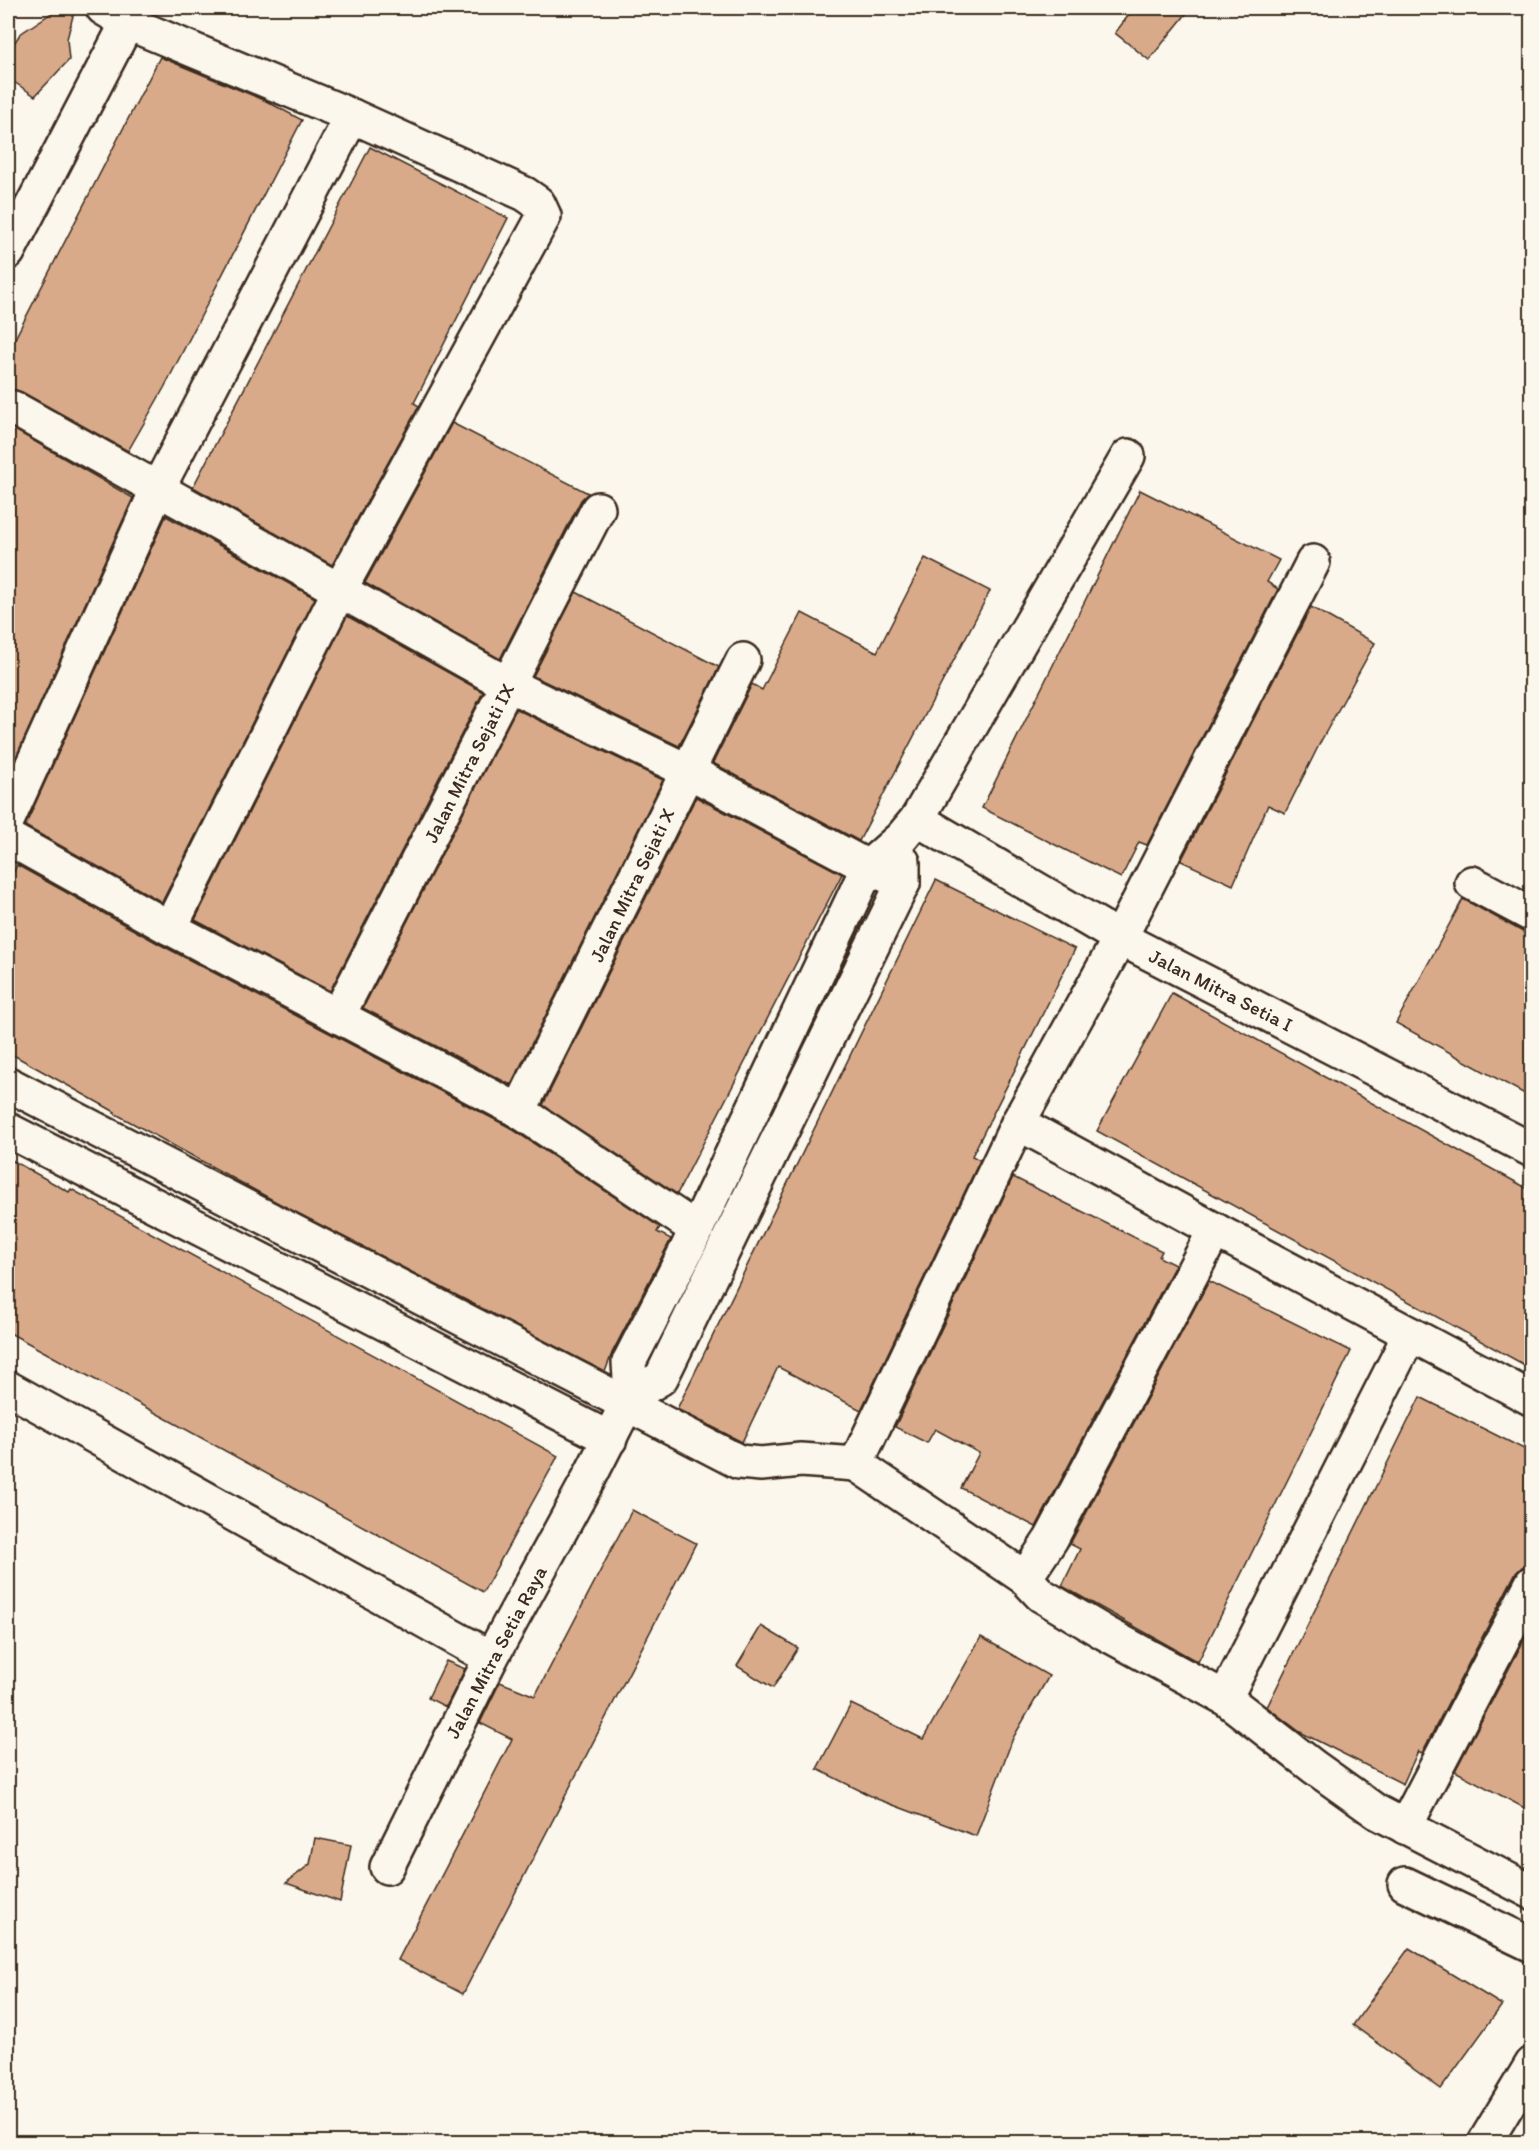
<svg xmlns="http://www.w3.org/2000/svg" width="1539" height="2150" font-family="Itim,sans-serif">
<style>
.building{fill:#d8aa8a;stroke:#3b2a1e;stroke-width:1.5}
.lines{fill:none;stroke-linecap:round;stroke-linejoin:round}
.minor-casing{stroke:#3b2a1e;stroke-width:38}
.minor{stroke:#fbf7ec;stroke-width:33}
.labels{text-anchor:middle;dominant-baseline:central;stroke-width:6;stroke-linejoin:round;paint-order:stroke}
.street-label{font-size:20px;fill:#3b2a1e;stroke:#fbf7ec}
</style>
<rect width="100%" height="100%" fill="#fbf7ec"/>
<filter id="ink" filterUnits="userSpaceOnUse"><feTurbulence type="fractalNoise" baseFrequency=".0167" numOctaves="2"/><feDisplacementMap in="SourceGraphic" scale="12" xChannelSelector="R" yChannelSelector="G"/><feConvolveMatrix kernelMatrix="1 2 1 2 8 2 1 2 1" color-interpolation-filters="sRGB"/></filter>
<g filter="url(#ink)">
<!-- building -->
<g class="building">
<path d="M59,8h16l-8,31 2,21 -34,36 -27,-18 3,-30 9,-14z"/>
<path d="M1134,8h57l-42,52 -34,-27z"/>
<path d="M160,57l106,44 36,19 -138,268 -36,63 -106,-59 -9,-3 -5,2v-39z"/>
<path d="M370,147l138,71 -94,185 5,3 -87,159 -139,-78z"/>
<path d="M452,423l136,70 -7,7 -81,159 -135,-76z"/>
<path d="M8,426l125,72 -125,277z"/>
<path d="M1140,490l139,70 -12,22 11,7 -131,256 -8,-3 -18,36 -139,-70z"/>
<path d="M166,516l149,82 -153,304 -137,-76z"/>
<path d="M925,558l65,33 -131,250 -146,-78 39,-79 10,6 40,-77 75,39z"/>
<path d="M576,592l143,75 -40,79 -146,-70z"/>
<path d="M1311,607l64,36 -54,98 -36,72 -17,-8 -35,80 -52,-24z"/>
<path d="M347,616l136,76 -153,299 -135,-71z"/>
<path d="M516,709l147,71 -152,305 -148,-77z"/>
<path d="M696,797l146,77 -165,320 -134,-89z"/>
<path d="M17,865l144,80 348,182 151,100 -3,5 14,7 -59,114 -7,19 -325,-168 -166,-91 1,-1 -107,-60v-169z"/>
<path d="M936,880l139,69 -103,207 8,4 -119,250 -83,-43 -36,75 -65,-33z"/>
<path d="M1463,899l60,33 9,2v164l-136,-75z"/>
<path d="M1172,993l360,198v178l-435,-238z"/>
<path d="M8,1158l61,34 2,-3 487,267 -75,136 -475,-260z"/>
<path d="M1013,1177l149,74 -3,6 16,8 -139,262 -75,-39 18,-35 -44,-24 -8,14 -32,-16z"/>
<path d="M1209,1281l142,70 -153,311 -136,-76 18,-37 -10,-5z"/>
<path d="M1420,1397l112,56v111l-10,3 -7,7 -93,179 -4,-2 -15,33 -103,-52 -33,-25z"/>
<path d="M632,1510l64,33 -233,451 -65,-34 114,-221 -32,-16 20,-41 35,14z"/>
<path d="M1532,1625v187l-77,-41z"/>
<path d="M761,1626l37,22 -25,40 -36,-22z"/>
<path d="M981,1637l68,39 -36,62 -37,98 -99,-37 -60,-30 34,-65 72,35z"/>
<path d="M446,1661l19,8 -19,38 -18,-9z"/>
<path d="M315,1838l36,7 -11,57 -54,-19 24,-19z"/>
<path d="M1409,1948l93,57 -61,84 -88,-64z"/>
</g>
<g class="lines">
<defs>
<g id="minor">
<path d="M8,252l127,-244"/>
<path d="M13,408l496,277 179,86 180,96 35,16"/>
<path d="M1313,562l-193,376 -102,185 -162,341 169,114 26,-39 164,-309 317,169"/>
<path d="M8,819l150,-331 194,-372 -224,-93 -25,-15"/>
<path d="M917,819l203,119 412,212"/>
<path d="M8,838l162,90 349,183 177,118"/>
<path d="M1472,883l60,32"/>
<path d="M170,928l169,-337 205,-375 -6,-13 -13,-9 -173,-78"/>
<path d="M338,1016l260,-507"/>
<path d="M8,1084l731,378 22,2 40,-4 55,4"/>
<path d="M519,1111l224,-451"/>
<path d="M1018,1123l197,107"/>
<path d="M8,1130l602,309"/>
<path d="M8,1388l483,270"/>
<path d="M631,1396l30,-18 242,-495v-21"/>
<path d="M1025,1578l16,17 64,38 120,65 89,69 63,45 155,80"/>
<path d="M1225,1698l185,-364"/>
<path d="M1405,1827l127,-244"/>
<path d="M387,1867l104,-209 96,-176 44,-86 -2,-34 58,-113 181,-382 34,-30 15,-18 211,-363"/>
<path d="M1405,1884l127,61"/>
<path d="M1485,2142l47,-78"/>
</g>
</defs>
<!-- minor casing -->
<use href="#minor" class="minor-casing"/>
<!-- minor -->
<use href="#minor" class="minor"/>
</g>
</g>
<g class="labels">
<!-- street labels -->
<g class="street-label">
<text transform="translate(469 763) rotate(-63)">Jalan Mitra Sejati IX</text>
<text transform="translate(632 885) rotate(-64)">Jalan Mitra Sejati X</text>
<text transform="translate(1221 990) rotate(27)">Jalan Mitra Setia I</text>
<text transform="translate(496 1652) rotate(-62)">Jalan Mitra Setia Raya</text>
</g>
</g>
<!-- margin -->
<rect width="1539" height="2150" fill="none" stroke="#fbf7ec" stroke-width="30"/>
<rect x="15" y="15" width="1509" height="2120" fill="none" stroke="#3b2a1e" stroke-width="2" filter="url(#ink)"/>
</svg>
